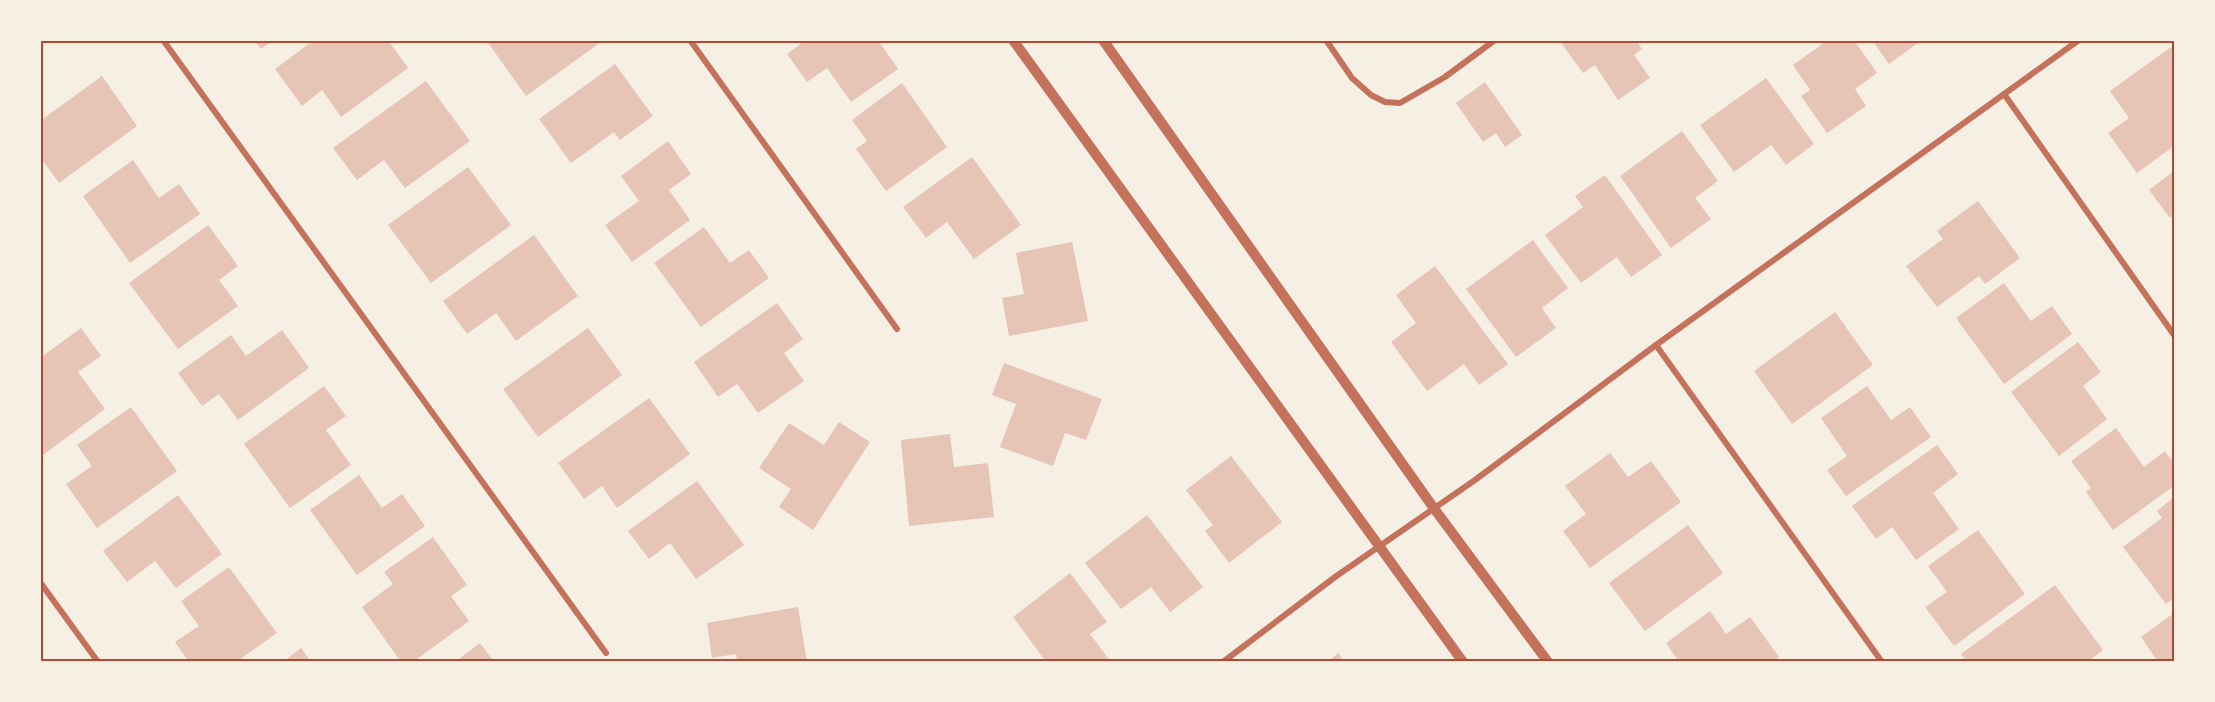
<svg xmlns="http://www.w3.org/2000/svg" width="2215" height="702" font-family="'IBM Plex Sans',sans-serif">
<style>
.building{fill:#e6c5b7}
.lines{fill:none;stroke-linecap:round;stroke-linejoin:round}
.minor{stroke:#c5725c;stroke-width:6}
.tertiary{stroke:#c5725c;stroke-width:10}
.neatline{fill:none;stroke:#b5482f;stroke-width:2}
</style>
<rect width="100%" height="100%" fill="#f6efe4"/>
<!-- building -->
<g class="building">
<path d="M254,40h19l-12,9z"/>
<path d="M314,40h74l20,28 -67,49 -19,-27 -20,16 -27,-37z"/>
<path d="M486,40h109l2,5 -71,51z"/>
<path d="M806,40h72l20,29 -47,33 -24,-34 -20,14 -20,-28z"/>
<path d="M1559,40h77l6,9 -8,6 16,23 -32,22 -23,-35 -12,8z"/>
<path d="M1828,40h26l23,33 -22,16 11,17 -39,27 -26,-37 9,-6 -17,-25z"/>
<path d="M1872,40h50l-33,24z"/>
<path d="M2174,45v101l-37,27 -29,-40 21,-15 -19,-27z"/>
<path d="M615,64l38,52 -33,24 -6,-8 -43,31 -32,-44z"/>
<path d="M102,76l35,50 -78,57 -19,-26v-36z"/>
<path d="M1766,78l48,66 -28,21 -15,-20 -37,27 -34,-47z"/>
<path d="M426,81l44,60 -65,47 -21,-28 -27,20 -24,-32z"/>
<path d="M1485,82l37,53 -17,12 -9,-14 -13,9 -27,-39z"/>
<path d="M902,83l45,64 -61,44 -30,-42 11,-8 -15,-21z"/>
<path d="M1682,131l36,50 -23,17 16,21 -40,29 -51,-72z"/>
<path d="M668,141l23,33 -22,16 21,30 -58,42 -27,-37 34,-24 -18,-25z"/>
<path d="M972,157l49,68 -47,34 -27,-37 -21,16 -23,-31z"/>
<path d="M133,160l26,38 20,-14 21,30 -70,49 -47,-67z"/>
<path d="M468,167l43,58 -80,58 -43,-58z"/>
<path d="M2174,171v43l-4,4 -21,-28z"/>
<path d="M1605,175l57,80 -31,22 -14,-20 -36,26 -36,-48 38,-28 -8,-11z"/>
<path d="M1978,201l42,57 -35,26 -6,-8 -42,31 -31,-41 37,-27 -6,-8z"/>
<path d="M208,225l30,41 -19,14 19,26 -60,43 -49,-66z"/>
<path d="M704,227l26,36 19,-13 20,28 -68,49 -47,-64z"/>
<path d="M534,235l44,61 -62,45 -20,-28 -29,21 -24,-33z"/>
<path d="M1533,240l35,48 -26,20 14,20 -40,29 -50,-68z"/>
<path d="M1072,242l16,79 -79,15 -7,-38 22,-4 -8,-41z"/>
<path d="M1435,266l73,98 -29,21 -15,-21 -37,27 -36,-49 25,-19 -20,-28z"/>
<path d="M2004,283l27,38 21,-15 20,28 -68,50 -48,-66z"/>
<path d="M777,303l26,36 -19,14 20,28 -46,32 -21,-29 -19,13 -24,-35z"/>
<path d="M1835,312l38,53 -81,59 -38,-53z"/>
<path d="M81,328l20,28 -23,16 27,37 -62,46 -3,-3v-94z"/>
<path d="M588,328l34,47 -84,62 -35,-48z"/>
<path d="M282,330l27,38 -71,52 -19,-26 -17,12 -24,-33 53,-38 15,21z"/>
<path d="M2078,342l23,30 -18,14 24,33 -48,37 -48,-64z"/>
<path d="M1004,363l98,36 -16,41 -21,-7 -12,33 -53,-19 16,-43 -24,-9z"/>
<path d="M324,386l22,30 -20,14 25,35 -61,43 -46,-64z"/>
<path d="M1867,386l24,34 19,-13 21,30 -85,59 -19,-26 20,-14 -26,-38z"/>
<path d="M649,398l41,56 -73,54 -15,-22 -18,13 -26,-36z"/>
<path d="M131,407l46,64 -80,57 -31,-44 26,-18 -15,-21z"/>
<path d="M839,422l31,20 -57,88 -34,-23 12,-18 -32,-21 30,-45 35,22z"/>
<path d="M2116,428l28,39 21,-16 9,13v22l-61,44 -27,-38 5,-4 -20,-27z"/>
<path d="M950,434l4,33 34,-4 6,54 -85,9 -8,-86z"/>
<path d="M1937,445l21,29 -25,19 26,36 -43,31 -24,-33 -16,12 -24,-33z"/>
<path d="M1610,453l18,24 23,-16 30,41 -91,66 -27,-37 23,-17 -21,-28z"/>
<path d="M1231,456l51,66 -53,41 -24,-32 8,-6 -27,-35z"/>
<path d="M359,475l23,33 20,-14 23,32 -68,49 -47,-65z"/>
<path d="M697,481l47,64 -48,34 -26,-36 -21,16 -21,-28z"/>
<path d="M178,495l44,59 -46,34 -21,-27 -28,21 -24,-31z"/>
<path d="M2174,497v101l-8,6 -43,-57 39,-29 -5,-7z"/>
<path d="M1147,515l56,72 -33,25 -19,-25 -30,22 -36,-46z"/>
<path d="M1688,525l35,48 -78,58 -36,-48z"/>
<path d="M1978,530l47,64 -71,52 -29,-39 22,-15 -19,-26z"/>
<path d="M433,537l34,48 -16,11 18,25 -56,41h-12l-39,-55 31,-23 -9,-12z"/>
<path d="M229,567l48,66 -41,29h-47l-14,-20 24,-16 -18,-25z"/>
<path d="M1070,573l37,49 -17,12 21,28h-65l-33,-45z"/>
<path d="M2055,585l48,65 -16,12h-120l-6,-8z"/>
<path d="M798,607l9,55h-70l-1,-8 -24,4 -5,-35z"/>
<path d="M1710,611l16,23 24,-17 29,40 -6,5h-94l-13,-19z"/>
<path d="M2174,613v49h-16l-17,-25z"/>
<path d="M480,643l14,19h-39z"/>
<path d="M301,648l10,14h-28z"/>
<path d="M1338,653l6,9h-16z"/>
</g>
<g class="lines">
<!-- minor -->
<g class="minor">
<path d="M163,40l443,613"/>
<path d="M690,40l207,289"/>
<path d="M1326,40l26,38 19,17 14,7 15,1 45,-26 50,-37"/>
<path d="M2004,94l170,241"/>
<path d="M1656,345l226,317"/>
<path d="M40,582l58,80"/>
<path d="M1223,662l112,-85 140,-97 181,-135 423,-305"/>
</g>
<!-- tertiary -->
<g class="tertiary">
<path d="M1013,40l450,622"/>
<path d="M1103,40l330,467 115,155"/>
</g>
</g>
<!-- border -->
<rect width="2215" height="702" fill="none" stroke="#f6efe4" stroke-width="84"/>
<rect x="42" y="42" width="2131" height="618" class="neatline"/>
</svg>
